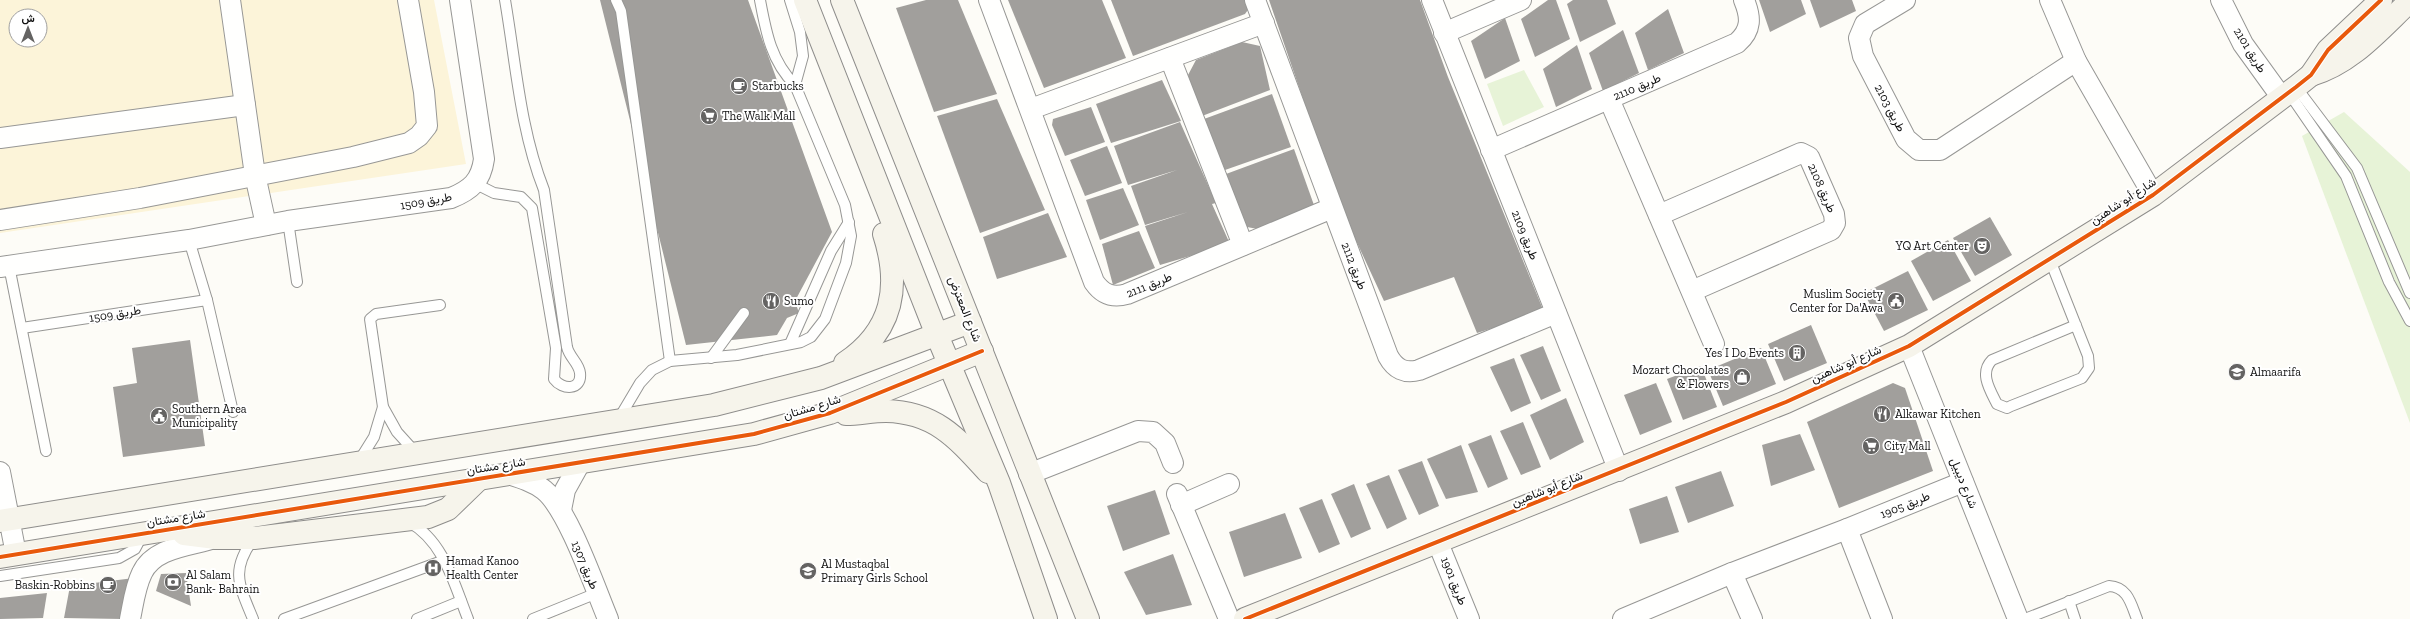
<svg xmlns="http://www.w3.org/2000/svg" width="2410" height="619" font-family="'Zilla Slab',Vazirmatn,serif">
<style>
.green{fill:#e7f3d7}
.sand{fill:#fcf4d9;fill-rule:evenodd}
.building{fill:#a19f9c}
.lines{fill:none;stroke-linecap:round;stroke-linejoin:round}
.lane-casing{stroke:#979795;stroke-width:12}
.street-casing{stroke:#979795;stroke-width:22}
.secondary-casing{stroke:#8e8d8b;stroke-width:24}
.lane{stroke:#fffffe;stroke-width:10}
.street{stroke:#fffffe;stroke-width:20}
.secondary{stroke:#f6f4eb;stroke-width:22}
.cycleway-casing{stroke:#fff;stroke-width:6}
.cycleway{stroke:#e8590c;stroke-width:4}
.labels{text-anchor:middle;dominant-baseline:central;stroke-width:4;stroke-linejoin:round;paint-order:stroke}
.street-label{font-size:12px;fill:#111;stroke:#fff}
.poi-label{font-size:12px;fill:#111;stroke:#fff;text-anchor:start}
</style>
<rect width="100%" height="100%" fill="#fdfcf7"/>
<!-- green -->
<g class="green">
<path d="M1524,70l20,37 -41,19 -16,-42z"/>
<path d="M2344,112l66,60v251l-108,-287z"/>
</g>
<!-- sand -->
<path class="sand" d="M0,0h434l32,164 -466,69zM16,16h24v24h-24z"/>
<!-- building -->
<g class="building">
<path d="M600,0h148l84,232 -37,69 4,12 -12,5 -10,17 -91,10z"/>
<path d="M926,0h32l39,94 -63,18 -38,-104z"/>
<path d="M1008,0h94l24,58 -82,30z"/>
<path d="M1111,0h136l3,7 -5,7 -112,42z"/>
<path d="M1269,0h151l28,77 96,235 -67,21 -23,-56 -70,24 -44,-95z"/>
<path d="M1548,0h8l14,39 -35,18 -14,-38z"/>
<path d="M1573,0h34l9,24 -36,18 -13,-38z"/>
<path d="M1759,0h42l5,14 -36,18z"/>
<path d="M1810,0h42l4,11 -36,17z"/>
<path d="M1668,9l16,44 -36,17 -13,-37z"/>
<path d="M1505,18l15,43 -35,18 -14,-38z"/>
<path d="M1623,30l16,43 -36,18 -14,-38z"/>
<path d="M1242,42l18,4 10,44 -68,26 -14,-41 8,-15z"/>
<path d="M1577,45l15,44 -36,18 -13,-38z"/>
<path d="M1162,80l19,41 -70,22 -15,-39z"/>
<path d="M1272,94l19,53 -66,23 -21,-51z"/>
<path d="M997,99l48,111 -65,23 -43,-117z"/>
<path d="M1091,107l14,35 -40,14 -13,-31 1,-6z"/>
<path d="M1180,122l36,81 -4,1 18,40 -70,21 -15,-39 43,-14 -43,13 -14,-39 46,-16 -49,15 -14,-39z"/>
<path d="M1107,146l15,37 -37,13 -15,-36z"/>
<path d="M1294,149l21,59 -52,22 -16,-3 -21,-53z"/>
<path d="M1123,188l16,37 -39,15 -14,-40z"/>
<path d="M1048,213l19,44 -70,22 -14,-42z"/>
<path d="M1990,217l22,38 -37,21 -22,-38z"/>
<path d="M1139,231l16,37 -42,17 -11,-41z"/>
<path d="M1948,240l23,41 -38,20 -22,-40z"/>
<path d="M1908,271l20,39 -44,21 -20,-38z"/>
<path d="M1811,325l16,38 -43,18 -16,-37z"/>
<path d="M190,340l15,106 -82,11 -10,-70 24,-4 -5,-35z"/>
<path d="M1543,346l18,45 -20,9 -21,-45z"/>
<path d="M1761,348l15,36 -53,22 -15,-36z"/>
<path d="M1514,358l17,45 -20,9 -21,-45z"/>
<path d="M1701,366l16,41 -34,13 -16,-41z"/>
<path d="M1656,383l16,39 -32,13 -16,-40z"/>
<path d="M1893,383l12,5 28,83 -94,37 -32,-86z"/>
<path d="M1566,398l18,44 -34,18 -20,-45z"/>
<path d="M1523,422l18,45 -20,8 -21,-44z"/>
<path d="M1800,434l15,36 -44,16 -9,-41z"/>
<path d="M1491,435l17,44 -20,9 -20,-44z"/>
<path d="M1461,445l17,47 -32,7 -19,-40z"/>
<path d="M1422,461l17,45 -20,9 -21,-45z"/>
<path d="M1721,471l13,35 -46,17 -13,-36z"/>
<path d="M1389,475l18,44 -20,10 -21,-45z"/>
<path d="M1354,484l17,45 -20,9 -20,-44z"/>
<path d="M1155,490l15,44 -47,17 -16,-45z"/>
<path d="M1667,496l12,36 -39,12 -11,-35z"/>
<path d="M1322,499l18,45 -21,9 -20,-45z"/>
<path d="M1285,513l17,45 -58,19 -15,-45z"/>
<path d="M1173,554l19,51 -46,10 -22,-43z"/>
<path d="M186,573l5,33 -35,-15 5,-17z"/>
<path d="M134,578l-12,41 -58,-1 6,-32z"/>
<path d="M47,593l-4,25 -43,1v-21z"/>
</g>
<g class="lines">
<defs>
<g id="lane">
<path d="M616,0l5,11 49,350"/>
<path d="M760,0c6,32 11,61 35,85"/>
<path d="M2296,87l61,81 53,125"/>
<path d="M2289,93l57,83 43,106 21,39"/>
<path d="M476,184l18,9 27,4 11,11 24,140 -2,31c8,11 28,12 26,-6 -1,-10 -11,-16 -13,-26l-23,-157c-24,-61 -28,-126 -39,-190"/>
<path d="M288,221l9,61"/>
<path d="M189,240l18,60 26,112"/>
<path d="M2050,260l38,96 1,12 -7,10 -71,28 -4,2 -10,-4c-7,-14 -18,-31 -5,-44l84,-35"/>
<path d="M9,266l37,185"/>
<path d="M22,328l185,-28"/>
<path d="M790,344l41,-93 18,-29"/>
<path d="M711,358l33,-45"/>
<path d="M618,420l22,-37 12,-13 18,-9 67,-6 64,-13 10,-5 14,-18 21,-56 5,-27 -6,-31 -50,-120 8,-29 -3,-24 -10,-32"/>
<path d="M416,453l-19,-21 -14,-25 -13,-88 6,-5 64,-9"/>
<path d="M359,461l15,-24 9,-30"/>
<path d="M409,522c35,19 45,62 59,97"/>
<path d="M0,576l119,-18 16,-9 8,-15"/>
<path d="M2069,601l6,18"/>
<path d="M253,619c-14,-34 -23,-49 1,-81"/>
<path d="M284,619l161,-59"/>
<path d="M417,619l44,-18"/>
<path d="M533,619l64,-26"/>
<path d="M2025,619l84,-33c19,1 22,18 28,33"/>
</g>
<g id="street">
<path d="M230,0l25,175 11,50"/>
<path d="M989,0l105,282c9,13 19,16 33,12l205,-86"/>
<path d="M1255,0l133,356c7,13 17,18 31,14l137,-57"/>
<path d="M1432,0l187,471"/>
<path d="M1905,0l-40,24 -6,14 4,18 43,83 13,11h21l136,-89"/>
<path d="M2050,0l26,61 77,134"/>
<path d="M2221,0l22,44 39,54"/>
<path d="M1444,33l77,-33"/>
<path d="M1170,58l73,187"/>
<path d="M1609,99l105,245"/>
<path d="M1031,109l233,-86"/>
<path d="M0,138l245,-33"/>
<path d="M1491,150l246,-107c15,-13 14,-26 7,-43"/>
<path d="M1659,215l142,-62 8,4 25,57 1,9 -4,7 -139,61"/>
<path d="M0,220l140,-22 213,-41 56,-14 10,-7 8,-10 -3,-34 -16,-92"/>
<path d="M0,267l189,-27 99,-19 163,-23c20,-8 30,-17 33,-39l-24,-159"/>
<path d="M1909,346l109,273"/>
<path d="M0,472l16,82"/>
<path d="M508,474c13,4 26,8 36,16 24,19 51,98 64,129"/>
<path d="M1029,474l109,-43 15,1 12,11 8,20"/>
<path d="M1177,494l52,125"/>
<path d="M1181,505l48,-21"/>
<path d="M561,510l4,-20 15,-27"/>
<path d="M1847,529l35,90"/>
<path d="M1438,543l31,76"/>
<path d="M1732,573l20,46"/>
<path d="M130,619c3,-14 5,-32 12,-46 12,-26 48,-27 73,-35"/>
<path d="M1623,619l109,-46 115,-44 116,-47"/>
</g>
<g id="secondary">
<path d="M805,0l132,335 62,148 47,136"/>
<path d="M842,0l246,619"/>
<path d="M2311,75c41,-12 69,-46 99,-74"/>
<path d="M845,363c48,-32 56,-76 39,-129"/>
<path d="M846,414c13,0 26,-3 40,-3 49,1 71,27 102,61"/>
<path d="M0,521l714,-116 107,-27 149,-56"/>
<path d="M184,534l32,4h38l174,-21 20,-8 31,-30"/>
<path d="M0,557l754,-123 76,-21 152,-62"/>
<path d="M1245,619l541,-217 123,-56 244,-151 143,-108 15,-12 17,-25 53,-50"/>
</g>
</defs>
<!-- lane casing -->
<use href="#lane" class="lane-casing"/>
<!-- street casing -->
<use href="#street" class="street-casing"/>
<!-- secondary casing -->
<use href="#secondary" class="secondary-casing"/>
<!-- lane -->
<use href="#lane" class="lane"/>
<!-- street -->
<use href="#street" class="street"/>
<!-- secondary -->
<use href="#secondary" class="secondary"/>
<defs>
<g id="cycleway">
<path d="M0,557l754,-123 76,-21 152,-62"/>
<path d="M1245,619l541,-217 123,-56 244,-151 143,-108 15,-12 17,-25 53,-50"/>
</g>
</defs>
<!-- cycleway casing -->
<use href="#cycleway" class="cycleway-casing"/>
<!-- cycleway -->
<use href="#cycleway" class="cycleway"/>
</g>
<!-- icons -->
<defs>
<symbol id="cafe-disc" viewBox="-11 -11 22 22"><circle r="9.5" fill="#646362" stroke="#fff"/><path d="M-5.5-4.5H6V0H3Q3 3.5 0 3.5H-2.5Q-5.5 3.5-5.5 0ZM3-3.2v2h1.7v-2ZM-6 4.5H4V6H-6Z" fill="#fff"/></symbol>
<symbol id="supermarket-disc" viewBox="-11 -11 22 22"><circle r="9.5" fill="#646362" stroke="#fff"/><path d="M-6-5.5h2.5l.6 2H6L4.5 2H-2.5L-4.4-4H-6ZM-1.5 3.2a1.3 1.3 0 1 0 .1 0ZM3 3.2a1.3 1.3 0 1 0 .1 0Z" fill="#fff"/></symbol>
<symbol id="theatre-disc" viewBox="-11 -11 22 22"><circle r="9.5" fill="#646362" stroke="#fff"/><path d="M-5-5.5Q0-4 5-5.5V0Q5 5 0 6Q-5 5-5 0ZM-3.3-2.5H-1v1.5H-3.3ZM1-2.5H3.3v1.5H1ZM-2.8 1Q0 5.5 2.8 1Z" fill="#fff"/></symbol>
<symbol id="restaurant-disc" viewBox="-11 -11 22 22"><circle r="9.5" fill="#646362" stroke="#fff"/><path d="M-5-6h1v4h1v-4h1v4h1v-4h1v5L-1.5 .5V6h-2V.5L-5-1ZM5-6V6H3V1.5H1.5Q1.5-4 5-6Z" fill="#fff"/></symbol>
<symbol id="civic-disc" viewBox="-11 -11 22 22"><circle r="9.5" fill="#646362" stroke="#fff"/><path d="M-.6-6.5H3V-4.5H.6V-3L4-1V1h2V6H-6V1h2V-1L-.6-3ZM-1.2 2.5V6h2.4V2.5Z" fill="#fff"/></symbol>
<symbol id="building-disc" viewBox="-11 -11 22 22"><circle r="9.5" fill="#646362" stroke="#fff"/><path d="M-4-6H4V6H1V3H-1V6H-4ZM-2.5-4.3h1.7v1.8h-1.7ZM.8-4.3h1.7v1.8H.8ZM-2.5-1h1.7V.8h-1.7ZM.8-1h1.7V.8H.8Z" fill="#fff"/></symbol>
<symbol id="university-disc" viewBox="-11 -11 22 22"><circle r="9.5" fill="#646362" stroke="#fff"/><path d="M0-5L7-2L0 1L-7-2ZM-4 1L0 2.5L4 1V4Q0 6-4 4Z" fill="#fff"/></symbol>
<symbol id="shop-disc" viewBox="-11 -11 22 22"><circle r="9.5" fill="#646362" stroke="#fff"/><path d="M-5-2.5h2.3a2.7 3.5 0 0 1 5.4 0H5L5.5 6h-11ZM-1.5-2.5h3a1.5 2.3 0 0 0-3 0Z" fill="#fff"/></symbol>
<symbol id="hospital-disc" viewBox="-11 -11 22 22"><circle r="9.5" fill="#646362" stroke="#fff"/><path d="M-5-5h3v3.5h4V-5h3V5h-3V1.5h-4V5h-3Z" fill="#fff"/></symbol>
<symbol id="school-disc" viewBox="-11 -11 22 22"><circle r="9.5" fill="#646362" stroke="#fff"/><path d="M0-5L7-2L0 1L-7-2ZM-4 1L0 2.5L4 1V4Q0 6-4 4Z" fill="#fff"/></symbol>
<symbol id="bank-disc" viewBox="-11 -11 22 22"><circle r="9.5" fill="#646362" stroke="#fff"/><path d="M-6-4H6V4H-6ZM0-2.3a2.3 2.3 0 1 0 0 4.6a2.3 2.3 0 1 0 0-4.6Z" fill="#fff"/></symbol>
</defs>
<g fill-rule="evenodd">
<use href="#cafe-disc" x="729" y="76" width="20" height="20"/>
<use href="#supermarket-disc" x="699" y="106" width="20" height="20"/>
<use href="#theatre-disc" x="1972" y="236" width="20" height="20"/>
<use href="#restaurant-disc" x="761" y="291" width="20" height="20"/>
<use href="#civic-disc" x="1886" y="291" width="20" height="20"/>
<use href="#building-disc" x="1787" y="343" width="20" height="20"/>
<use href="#university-disc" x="2227" y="362" width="20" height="20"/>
<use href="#shop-disc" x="1732" y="367" width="20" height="20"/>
<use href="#restaurant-disc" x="1872" y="404" width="20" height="20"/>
<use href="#civic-disc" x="149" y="406" width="20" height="20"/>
<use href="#supermarket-disc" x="1861" y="436" width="20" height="20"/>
<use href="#hospital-disc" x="423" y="558" width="20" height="20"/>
<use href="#school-disc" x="798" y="561" width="20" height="20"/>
<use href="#bank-disc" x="163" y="572" width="20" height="20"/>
<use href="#cafe-disc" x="98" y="575" width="20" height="20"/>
</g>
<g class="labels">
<!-- street labels -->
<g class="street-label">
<text transform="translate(2250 50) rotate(58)">طريق 2101</text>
<text transform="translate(1637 87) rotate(-23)">طريق 2110</text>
<text transform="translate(1890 108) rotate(62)">طريق 2103</text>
<text transform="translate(1822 188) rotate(66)">طريق 2108</text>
<text transform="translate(426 201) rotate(-10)">طريق 1509</text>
<text transform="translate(2123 201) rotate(-33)">شارع أبو شاهين</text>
<text transform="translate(1525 235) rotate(68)">طريق 2109</text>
<text transform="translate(1354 266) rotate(69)">طريق 2112</text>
<text transform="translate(1149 285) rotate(-22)">طريق 2111</text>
<text transform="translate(965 309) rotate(68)">شارع المعترض</text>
<text transform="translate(115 314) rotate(-9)">طريق 1509</text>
<text transform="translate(1846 364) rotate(-24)">شارع أبو شاهين</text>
<text transform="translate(812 407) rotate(-17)">شارع مشتان</text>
<text transform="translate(496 466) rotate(-9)">شارع مشتان</text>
<text transform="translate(1964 483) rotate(68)">شارع ديبيل</text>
<text transform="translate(1547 489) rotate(-22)">شارع أبو شاهين</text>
<text transform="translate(1905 505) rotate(-22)">طريق 1905</text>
<text transform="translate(176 518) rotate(-9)">شارع مشتان</text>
<text transform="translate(585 565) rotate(67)">طريق 1307</text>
<text transform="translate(1454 581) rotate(68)">طريق 1901</text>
</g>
<!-- poi labels -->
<g class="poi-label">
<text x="752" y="86">Starbucks</text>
<text x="722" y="116">The Walk Mall</text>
<text x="1969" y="246" text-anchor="end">YQ Art Center</text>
<text x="1883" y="294" text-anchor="end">Muslim Society<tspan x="1883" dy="14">Center for Da'Awa</tspan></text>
<text x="784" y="301">Sumo</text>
<text x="1784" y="353" text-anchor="end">Yes I Do Events</text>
<text x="1729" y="370" text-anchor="end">Mozart Chocolates<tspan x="1729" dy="14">&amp; Flowers</tspan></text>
<text x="2250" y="372">Almaarifa</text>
<text x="172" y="409">Southern Area<tspan x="172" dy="14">Municipality</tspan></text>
<text x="1895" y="414">Alkawar Kitchen</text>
<text x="1884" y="446">City Mall</text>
<text x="446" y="561">Hamad Kanoo<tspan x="446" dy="14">Health Center</tspan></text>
<text x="821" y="564">Al Mustaqbal<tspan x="821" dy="14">Primary Girls School</tspan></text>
<text x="186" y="575">Al Salam<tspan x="186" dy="14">Bank- Bahrain</tspan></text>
<text x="95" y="585" text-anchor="end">Baskin-Robbins</text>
</g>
</g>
<!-- north arrow -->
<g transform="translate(28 28)"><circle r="19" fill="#ffffff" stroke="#a0a0a0"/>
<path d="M0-3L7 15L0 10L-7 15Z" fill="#646362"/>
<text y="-6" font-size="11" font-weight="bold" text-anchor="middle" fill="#111111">ش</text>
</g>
</svg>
